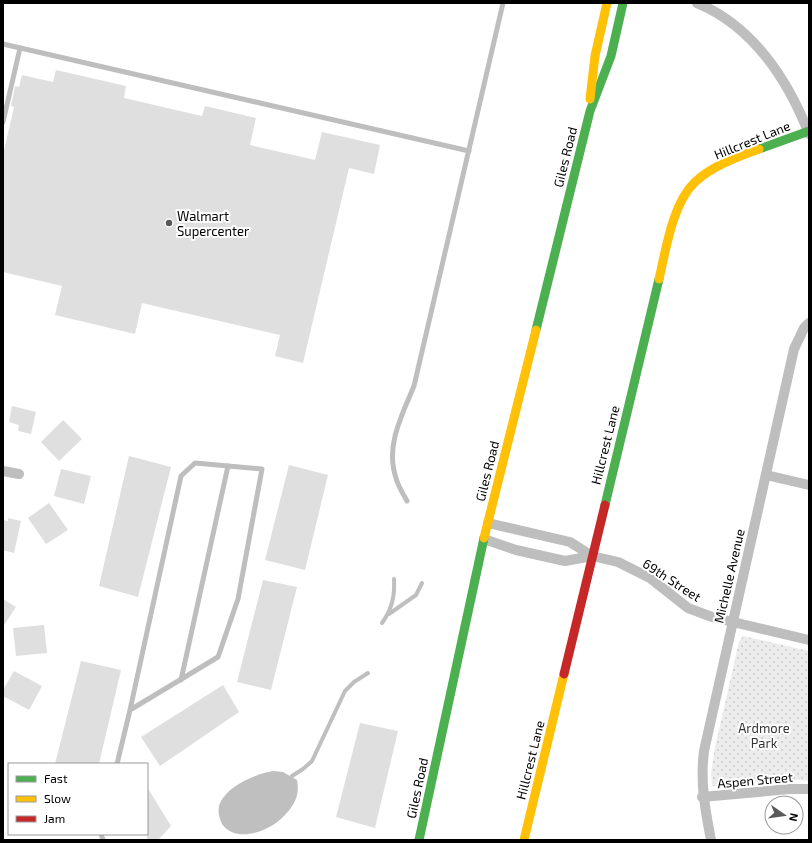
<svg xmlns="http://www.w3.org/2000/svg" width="812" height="843" font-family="'Exo 2',sans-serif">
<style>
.park{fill:url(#park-dots)}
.water{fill:#bfbfbf}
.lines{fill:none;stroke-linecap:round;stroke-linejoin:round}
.stream{stroke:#bfbfbf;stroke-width:4}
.building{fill:#dfdfdf}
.lane{stroke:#bebebe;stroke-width:5}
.street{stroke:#bebebe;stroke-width:10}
.fast{stroke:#4caf50;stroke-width:9}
.slow{stroke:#ffc107;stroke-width:9}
.jam{stroke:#c62828;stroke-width:9}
.poi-dot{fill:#595959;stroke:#fff;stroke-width:1.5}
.labels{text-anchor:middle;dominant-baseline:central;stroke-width:4;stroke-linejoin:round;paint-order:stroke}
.street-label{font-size:13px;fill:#000;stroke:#fff}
.poi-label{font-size:13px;fill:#000;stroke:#fff;text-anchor:start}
.park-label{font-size:13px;fill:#333;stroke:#fff}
</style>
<defs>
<pattern id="park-dots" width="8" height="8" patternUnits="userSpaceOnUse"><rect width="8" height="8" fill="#ececec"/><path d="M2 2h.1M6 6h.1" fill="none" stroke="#c9c9c9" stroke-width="1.8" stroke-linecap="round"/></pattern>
</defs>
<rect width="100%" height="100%" fill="#fff"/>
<!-- park -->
<path class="park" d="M743,636l66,15v130l-20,-2 -77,7 -1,-12 4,-27 24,-105z"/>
<!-- water -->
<path class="water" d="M273,771l10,1 14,8c3,16 -3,26 -14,37 -16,16 -48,26 -61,7 -3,-6 -5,-14 -2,-21 8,-18 36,-29 53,-32z"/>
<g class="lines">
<!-- stream -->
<g class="stream">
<path d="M389,614l27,-19 6,-12"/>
<path d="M382,623c10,-14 13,-27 12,-44"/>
<path d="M292,776l11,-7 9,-8 33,-70 9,-9 14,-9"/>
</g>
</g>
<!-- building -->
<g class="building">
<path d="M56,70l70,16 -2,12 78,18 3,-10 51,12 -6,27 65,15 7,-28 58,13 -6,29 -25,-6 -46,195 -28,-7 5,-21 -138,-32 -7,31 -80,-19 7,-29 -59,-14v-117l11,-48 -3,-1 4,-20 4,1 3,-12 31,7z"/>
<path d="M12,406l24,6 -5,22 -13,-3 1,-6 -10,-3z"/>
<path d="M63,420l19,19 -23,22 -18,-19z"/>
<path d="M129,456l42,11 -33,130 -39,-11z"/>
<path d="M289,465l39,10 -23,95 -40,-10z"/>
<path d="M61,469l30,7 -7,28 -30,-8z"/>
<path d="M49,503l19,27 -22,14 -18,-26z"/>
<path d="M8,518l13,3 -7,32 -11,-3v-30l5,1z"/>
<path d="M263,580l34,7 -26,103 -34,-8z"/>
<path d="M3,599l13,8 -13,20z"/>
<path d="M44,625l3,28 -31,3 -3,-28z"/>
<path d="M81,661l40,9 -22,94h-44z"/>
<path d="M14,671l28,15 -13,24 -26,-14v-6z"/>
<path d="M223,685l16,27 -79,54 -19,-29z"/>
<path d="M360,723l38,8 -23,97 -39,-11z"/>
<path d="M147,787l24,39 -13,14h-11z"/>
</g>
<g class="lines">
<!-- lane -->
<g class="lane">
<path d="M3,44l466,107"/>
<path d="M3,122l17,-74"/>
<path d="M407,501c-4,-7 -9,-15 -11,-23 -11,-32 6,-63 18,-92l89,-383"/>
<path d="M181,680l47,-214"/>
<path d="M117,764l13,-54 51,-234 14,-13 67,6 -24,130 -20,58 -88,53"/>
<path d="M101,834l2,6"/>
</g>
<!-- street -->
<g class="street">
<path d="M697,3c56,23 91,77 112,131"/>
<path d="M3,471l16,3"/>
<path d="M766,475l43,10"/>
<path d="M488,523l82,19 22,14 26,6 32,16 38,30 24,9 97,23"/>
<path d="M484,539l32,11 49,11 27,-5"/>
<path d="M702,797l88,-8h19"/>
<path d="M711,840c-6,-31 -11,-58 -7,-89l90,-402 10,-21 5,-5"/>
</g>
<!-- fast -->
<g class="fast">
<path d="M759,149l50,-18"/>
<path d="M536,330l54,-219 21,-55 12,-53"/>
<path d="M605,505l54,-226"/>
<path d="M419,840l65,-302"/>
</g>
<!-- slow -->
<g class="slow">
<path d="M590,99l5,-43 12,-53"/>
<path d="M659,279c7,-29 13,-75 36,-97 17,-16 42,-25 64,-33"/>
<path d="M484,538l52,-208"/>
<path d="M524,840l40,-166"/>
</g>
<!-- jam -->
<path class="jam" d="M564,674l41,-169"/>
</g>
<!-- markers -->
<circle class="poi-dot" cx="169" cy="223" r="4"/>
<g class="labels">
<!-- street labels -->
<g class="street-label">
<text transform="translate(752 140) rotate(-22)">Hillcrest Lane</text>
<text transform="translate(565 157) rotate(-76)">Giles Road</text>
<text transform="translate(605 445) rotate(-76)">Hillcrest Lane</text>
<text transform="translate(487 471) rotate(-76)">Giles Road</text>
<text transform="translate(729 576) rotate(-77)">Michelle Avenue</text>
<text transform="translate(672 580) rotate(33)">69th Street</text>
<text transform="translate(530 760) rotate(-76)">Hillcrest Lane</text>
<text transform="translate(755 780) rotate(-5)">Aspen Street</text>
<text transform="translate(417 788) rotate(-78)">Giles Road</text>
</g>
<!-- poi labels -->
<g class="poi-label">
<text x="177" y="216">Walmart<tspan x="177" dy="15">Supercenter</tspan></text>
</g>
<!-- park labels -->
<g class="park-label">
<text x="764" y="728">Ardmore<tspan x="764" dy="15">Park</tspan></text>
</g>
</g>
<!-- border -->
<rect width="812" height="843" fill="none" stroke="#000000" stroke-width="8"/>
<!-- legend -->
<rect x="8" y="763" width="140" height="72" fill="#ffffff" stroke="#999999"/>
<rect x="16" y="776" width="20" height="6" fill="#4caf50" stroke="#999999"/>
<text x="44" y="783" font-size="12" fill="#000000">Fast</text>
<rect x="16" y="796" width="20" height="6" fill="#ffc107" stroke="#999999"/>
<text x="44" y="803" font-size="12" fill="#000000">Slow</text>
<rect x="16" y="816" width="20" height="6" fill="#c62828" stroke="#999999"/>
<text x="44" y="823" font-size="12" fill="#000000">Jam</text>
<!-- north arrow -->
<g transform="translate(784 815) rotate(103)"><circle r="19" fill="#ffffff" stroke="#999999"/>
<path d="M0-3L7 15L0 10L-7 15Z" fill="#595959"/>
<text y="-6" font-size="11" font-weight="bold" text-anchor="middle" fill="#000000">N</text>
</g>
</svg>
